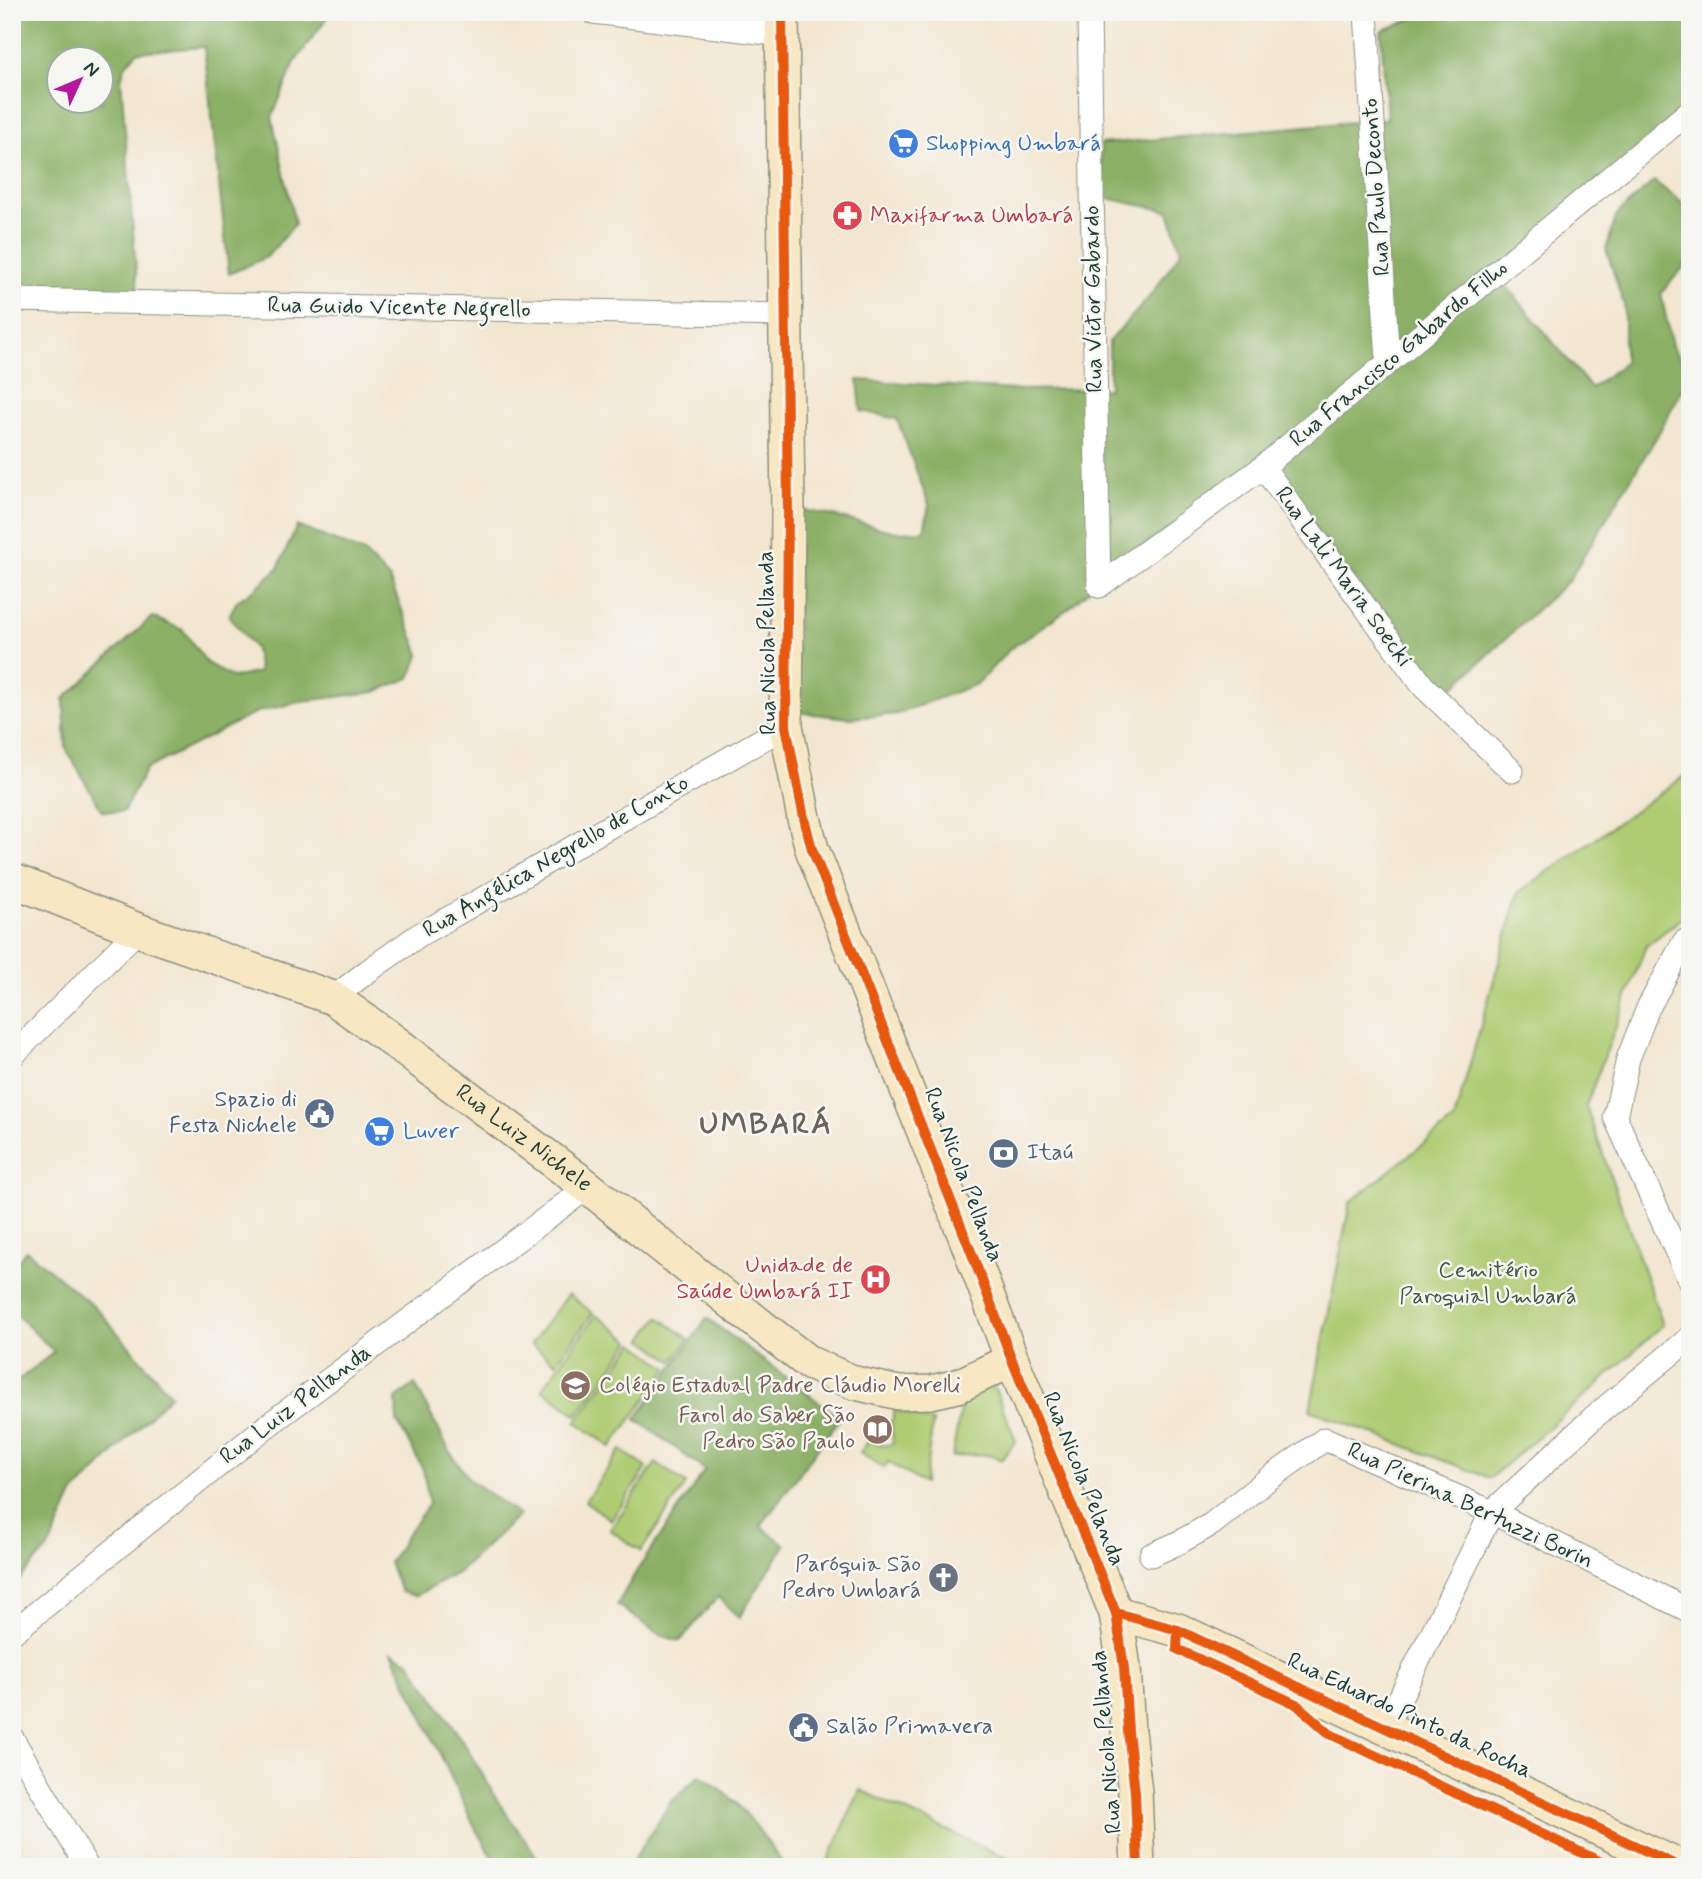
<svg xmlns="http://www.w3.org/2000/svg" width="1702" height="1879" font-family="Mynerve,sans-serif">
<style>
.green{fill:#afcc73;stroke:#678454;stroke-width:2}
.forest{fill:#8bb065;stroke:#55764c;stroke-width:2;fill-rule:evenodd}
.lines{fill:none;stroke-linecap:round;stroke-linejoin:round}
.street-casing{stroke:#899282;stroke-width:25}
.secondary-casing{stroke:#899282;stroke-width:36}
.street{stroke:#fff;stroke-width:23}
.secondary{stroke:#f8e7c3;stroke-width:33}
.cycleway-casing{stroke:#f6f6f2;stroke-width:15}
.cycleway{stroke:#e8590c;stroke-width:10}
.labels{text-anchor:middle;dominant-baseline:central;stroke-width:5;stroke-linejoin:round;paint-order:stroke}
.shop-label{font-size:23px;fill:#366cbe;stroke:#f6f6f2;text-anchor:start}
.street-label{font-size:23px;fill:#1f3d34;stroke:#f6f6f2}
.health-label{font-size:23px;fill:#be3a42;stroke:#f6f6f2;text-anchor:start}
.service-label{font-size:23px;fill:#4e5e75;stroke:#f6f6f2;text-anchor:start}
.park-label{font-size:23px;fill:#3c5a41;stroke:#f6f6f2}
.education-label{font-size:23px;fill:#785e54;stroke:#f6f6f2;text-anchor:start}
.worship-label{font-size:23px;fill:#5b616d;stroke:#f6f6f2;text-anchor:end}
.district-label{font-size:30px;font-weight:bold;letter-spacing:2px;fill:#69645e;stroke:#f6f6f2}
</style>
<rect width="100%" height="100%" fill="#f6f6f2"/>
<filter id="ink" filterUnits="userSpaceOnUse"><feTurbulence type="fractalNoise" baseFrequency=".0143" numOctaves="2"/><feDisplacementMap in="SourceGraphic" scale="14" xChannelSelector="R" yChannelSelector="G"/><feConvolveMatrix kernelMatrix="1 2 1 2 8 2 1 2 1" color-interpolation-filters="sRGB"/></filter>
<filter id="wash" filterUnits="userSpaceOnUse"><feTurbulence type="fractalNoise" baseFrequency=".00686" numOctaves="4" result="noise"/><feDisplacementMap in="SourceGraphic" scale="28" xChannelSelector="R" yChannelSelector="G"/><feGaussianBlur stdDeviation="1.57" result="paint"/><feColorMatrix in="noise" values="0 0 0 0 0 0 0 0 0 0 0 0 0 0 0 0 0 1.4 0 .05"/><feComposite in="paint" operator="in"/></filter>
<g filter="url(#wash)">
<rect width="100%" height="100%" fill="#f3e6d0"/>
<!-- green -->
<g class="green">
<path d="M1690,772v140l-44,34 -60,160 77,219 -80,73 -93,80 -180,-68 40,-208 104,-82 65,-228z"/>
<path d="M568,1294l25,19 -37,50 -25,-19z"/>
<path d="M596,1315l35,26 -54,74 -35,-26z"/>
<path d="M659,1317l30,22 -16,22 -30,-22z"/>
<path d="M634,1343l34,25 -57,79 -35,-25z"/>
<path d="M965,1385h24l6,4 21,52 -15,19c-13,-9 -34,-5 -49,-3z"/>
<path d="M894,1410l39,12 -9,62 -36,-22 -4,6 -24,-15 9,-13c7,4 16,8 24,3l-2,-22 2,-2z"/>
<path d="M621,1450l26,18 -36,52 -26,-19z"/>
<path d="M656,1463l30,21 -45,67 -31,-21z"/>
<path d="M860,1790l166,77h-201z"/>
</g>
<!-- forest -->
<g class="forest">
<path d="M12,12h319l-36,50 -23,55 23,107 -28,33 -38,17 -25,-227 -67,5 -12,14 -4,13 17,216 -126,-2zM60,60h42v42h-42z"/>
<path d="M1430,12h260v89l-191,176 92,111 33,-25v-58l-18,-56 11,-35 37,-33 36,28v51l-29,33 11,53 18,29 -33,61 -88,144 -124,115 -181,-232 -147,101 -48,44 -59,41 -33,35 -80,30 -47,4 -53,-6 1,-203 40,8 57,15 29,-1 5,-26 -32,-86 -36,-8 -3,-31 156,10 95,-1v-48l38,-41 34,-48 -12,-41 -68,-14v-53l286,-25 -6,-88z"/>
<path d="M297,526l66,26 26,26 31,76 -10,24 -35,14 -71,9 -47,11 -111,57 -23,43 -21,-1 -36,-62 -2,-50 88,-82 31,13 24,33 26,15 26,-6 -4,-23 -26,-33 8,-15 18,-12 23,-21z"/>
<path d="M26,1250l72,60 73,85 -97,98 -25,54 -37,41v-203l42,-33 -42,-42v-39z"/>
<path d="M707,1318l133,100 -79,108 24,19 -46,73 -21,-21 -38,44 -20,-6 -43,-30 19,-33 69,-102 -69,-51z"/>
<path d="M415,1384l35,68 20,28 49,35 -60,57 -43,24 -15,-4 -12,-29 20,-32 20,-27 -6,-35 -26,-48 -1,-22z"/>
<path d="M392,1652l18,10 54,81 35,60 45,64h-46l-23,-39z"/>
<path d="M700,1775c39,23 57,52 83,89l-4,3h-150l41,-64z"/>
<path d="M351,1857l94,5 -2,5h-103z"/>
</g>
</g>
<g filter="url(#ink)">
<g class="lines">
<defs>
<g id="street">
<path d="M593,12l190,23"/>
<path d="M1089,12l10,574"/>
<path d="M1366,12l22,350"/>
<path d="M12,300l774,15"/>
<path d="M1263,467l160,219 89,85"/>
<path d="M1099,586l164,-119 427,-356"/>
<path d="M1690,938l-6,4 -36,66 -20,51 -13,58 75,164"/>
<path d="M333,998l35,-27 51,-36 367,-209"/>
<path d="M12,1056l126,-126"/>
<path d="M1151,1555l25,-11 36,-20 55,-44 58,-41 167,73 198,99"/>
<path d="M12,1633l251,-204 325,-242"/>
<path d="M1385,1728l107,-216 102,-95 96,-79"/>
<path d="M12,1738l75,129"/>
</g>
<g id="secondary">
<path d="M782,12l6,498 -2,216 18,92 8,31 160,405 40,106 104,253 8,55 4,63 7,61 3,75"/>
<path id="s1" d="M12,880l126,50 195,68 51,36 204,153 177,142 44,34 46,20 44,10 32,-1 27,-6 54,-26"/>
<path d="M1116,1613l62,17 502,237"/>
</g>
</defs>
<!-- street casing -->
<use href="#street" class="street-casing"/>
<!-- secondary casing -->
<use href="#secondary" class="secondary-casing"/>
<!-- street -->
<use href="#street" class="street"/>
<!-- secondary -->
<use href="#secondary" class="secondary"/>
<defs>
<g id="cycleway">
<path d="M782,12l6,498 -2,216 18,92 8,31 160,405 40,106 104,253 8,55 4,63 7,61 3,75"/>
<path d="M1116,1613l62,17 502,237"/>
<path d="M1178,1630l-1,19 119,55 34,30 282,133"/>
</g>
</defs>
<!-- cycleway casing -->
<use href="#cycleway" class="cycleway-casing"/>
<!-- cycleway -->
<use href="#cycleway" class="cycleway"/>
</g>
</g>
<!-- icons -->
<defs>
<symbol id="supermarket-disc" viewBox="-11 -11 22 22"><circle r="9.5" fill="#3f7fe0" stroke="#f6f6f2"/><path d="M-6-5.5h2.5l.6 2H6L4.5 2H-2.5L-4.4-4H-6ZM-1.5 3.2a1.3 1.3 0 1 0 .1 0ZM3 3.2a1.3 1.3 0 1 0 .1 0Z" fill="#fff"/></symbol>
<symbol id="pharmacy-disc" viewBox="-11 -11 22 22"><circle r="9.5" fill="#e0444e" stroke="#f6f6f2"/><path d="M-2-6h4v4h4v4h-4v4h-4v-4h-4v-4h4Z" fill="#fff"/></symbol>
<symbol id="civic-disc" viewBox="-11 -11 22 22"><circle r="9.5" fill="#5c6f8a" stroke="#f6f6f2"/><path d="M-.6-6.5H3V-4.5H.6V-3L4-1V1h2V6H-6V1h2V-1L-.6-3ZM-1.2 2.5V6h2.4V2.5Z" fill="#fff"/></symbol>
<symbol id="bank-disc" viewBox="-11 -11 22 22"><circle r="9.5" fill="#5c6f8a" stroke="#f6f6f2"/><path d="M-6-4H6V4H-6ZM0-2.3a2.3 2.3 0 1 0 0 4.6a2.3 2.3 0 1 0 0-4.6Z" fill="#fff"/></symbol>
<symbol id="hospital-disc" viewBox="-11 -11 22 22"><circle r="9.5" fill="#e0444e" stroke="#f6f6f2"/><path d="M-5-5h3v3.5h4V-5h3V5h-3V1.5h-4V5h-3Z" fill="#fff"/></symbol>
<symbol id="school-disc" viewBox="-11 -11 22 22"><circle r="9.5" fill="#8d6e63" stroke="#f6f6f2"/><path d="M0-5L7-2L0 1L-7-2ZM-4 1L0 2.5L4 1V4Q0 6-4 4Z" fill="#fff"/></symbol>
<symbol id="library-disc" viewBox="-11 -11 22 22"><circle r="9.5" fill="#8d6e63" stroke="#f6f6f2"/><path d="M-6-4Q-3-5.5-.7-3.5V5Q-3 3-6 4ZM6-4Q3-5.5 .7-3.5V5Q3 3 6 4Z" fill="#fff"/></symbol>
<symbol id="church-disc" viewBox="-11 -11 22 22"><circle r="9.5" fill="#6b7280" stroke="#f6f6f2"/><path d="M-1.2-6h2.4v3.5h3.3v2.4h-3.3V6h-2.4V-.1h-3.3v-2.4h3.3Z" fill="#fff"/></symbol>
</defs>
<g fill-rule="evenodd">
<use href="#supermarket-disc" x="886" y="126" width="35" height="35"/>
<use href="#pharmacy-disc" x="830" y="198" width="35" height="35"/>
<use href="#civic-disc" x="302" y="1096" width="35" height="35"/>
<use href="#supermarket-disc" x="362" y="1114" width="35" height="35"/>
<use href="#bank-disc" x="986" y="1136" width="35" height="35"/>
<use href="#hospital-disc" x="858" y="1262" width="35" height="35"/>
<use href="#school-disc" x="558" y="1368" width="35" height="35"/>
<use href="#library-disc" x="860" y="1412" width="35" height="35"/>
<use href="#church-disc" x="926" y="1560" width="35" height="35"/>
<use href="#civic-disc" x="786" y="1710" width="35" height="35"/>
</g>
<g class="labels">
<!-- shop labels -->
<g class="shop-label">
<text x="926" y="144">Shopping Umbará</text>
<text x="403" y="1132">Luver</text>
</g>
<!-- street labels -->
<g class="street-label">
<text transform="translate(1377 187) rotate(-94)">Rua Paulo Deconto</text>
<text transform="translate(1094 299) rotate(-91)">Rua Victor Gabardo</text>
<text transform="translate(399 308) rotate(1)">Rua Guido Vicente Negrello</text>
<text transform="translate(1399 354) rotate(-40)">Rua Francisco Gabardo Filho</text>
<text transform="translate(1343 577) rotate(54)">Rua Lali Maria Soecki</text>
<text transform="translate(768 643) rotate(-91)">Rua Nicola Pellanda</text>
<text transform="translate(556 857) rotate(-30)">Rua Angélica Negrello de Conto</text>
<text stroke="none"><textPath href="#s1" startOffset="579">Rua Luiz Nichele</textPath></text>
<text transform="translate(963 1175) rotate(69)">Rua Nicola Pellanda</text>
<text transform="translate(296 1405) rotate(-37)">Rua Luiz Pellanda</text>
<text transform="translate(1083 1479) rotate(68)">Rua Nicola Pelanda</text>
<text transform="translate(1470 1506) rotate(25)">Rua Pierina Bertuzzi Borin</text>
<text transform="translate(1409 1716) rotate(25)">Rua Eduardo Pinto da Rocha</text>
<text transform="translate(1107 1742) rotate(-95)">Rua Nicola Pellanda</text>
</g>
<!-- health labels -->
<g class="health-label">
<text x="870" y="216">Maxifarma Umbará</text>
<text x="853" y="1266" text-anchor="end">Unidade de<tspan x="853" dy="26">Saúde Umbará II</tspan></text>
</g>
<!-- service labels -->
<g class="service-label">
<text x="297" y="1100" text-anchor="end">Spazio di<tspan x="297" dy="26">Festa Nichele</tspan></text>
<text x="1027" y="1153">Itaú</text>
<text x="826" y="1727">Salão Primavera</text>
</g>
<!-- park labels -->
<g class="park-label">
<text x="1488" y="1271">Cemitério<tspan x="1488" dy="26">Paroquial Umbará</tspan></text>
</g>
<!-- education labels -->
<g class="education-label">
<text x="599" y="1386">Colégio Estadual Padre Cláudio Morelli</text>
<text x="855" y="1416" text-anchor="end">Farol do Saber São<tspan x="855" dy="26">Pedro São Paulo</tspan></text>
</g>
<!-- worship labels -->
<g class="worship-label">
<text x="921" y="1565">Paróquia São<tspan x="921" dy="26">Pedro Umbará</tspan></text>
</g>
<!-- district labels -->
<g class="district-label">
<text x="766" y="1124">UMBARÁ</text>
</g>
</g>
<!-- margin -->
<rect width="1702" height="1879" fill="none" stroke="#f6f6f2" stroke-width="42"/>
<!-- north arrow -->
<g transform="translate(80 80) rotate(46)"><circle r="33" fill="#f6f6f2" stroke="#a0aca6" stroke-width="2"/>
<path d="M0-5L12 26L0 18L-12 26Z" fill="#b5179e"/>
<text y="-10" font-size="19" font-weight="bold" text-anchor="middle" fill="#1f3d34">N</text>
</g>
</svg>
